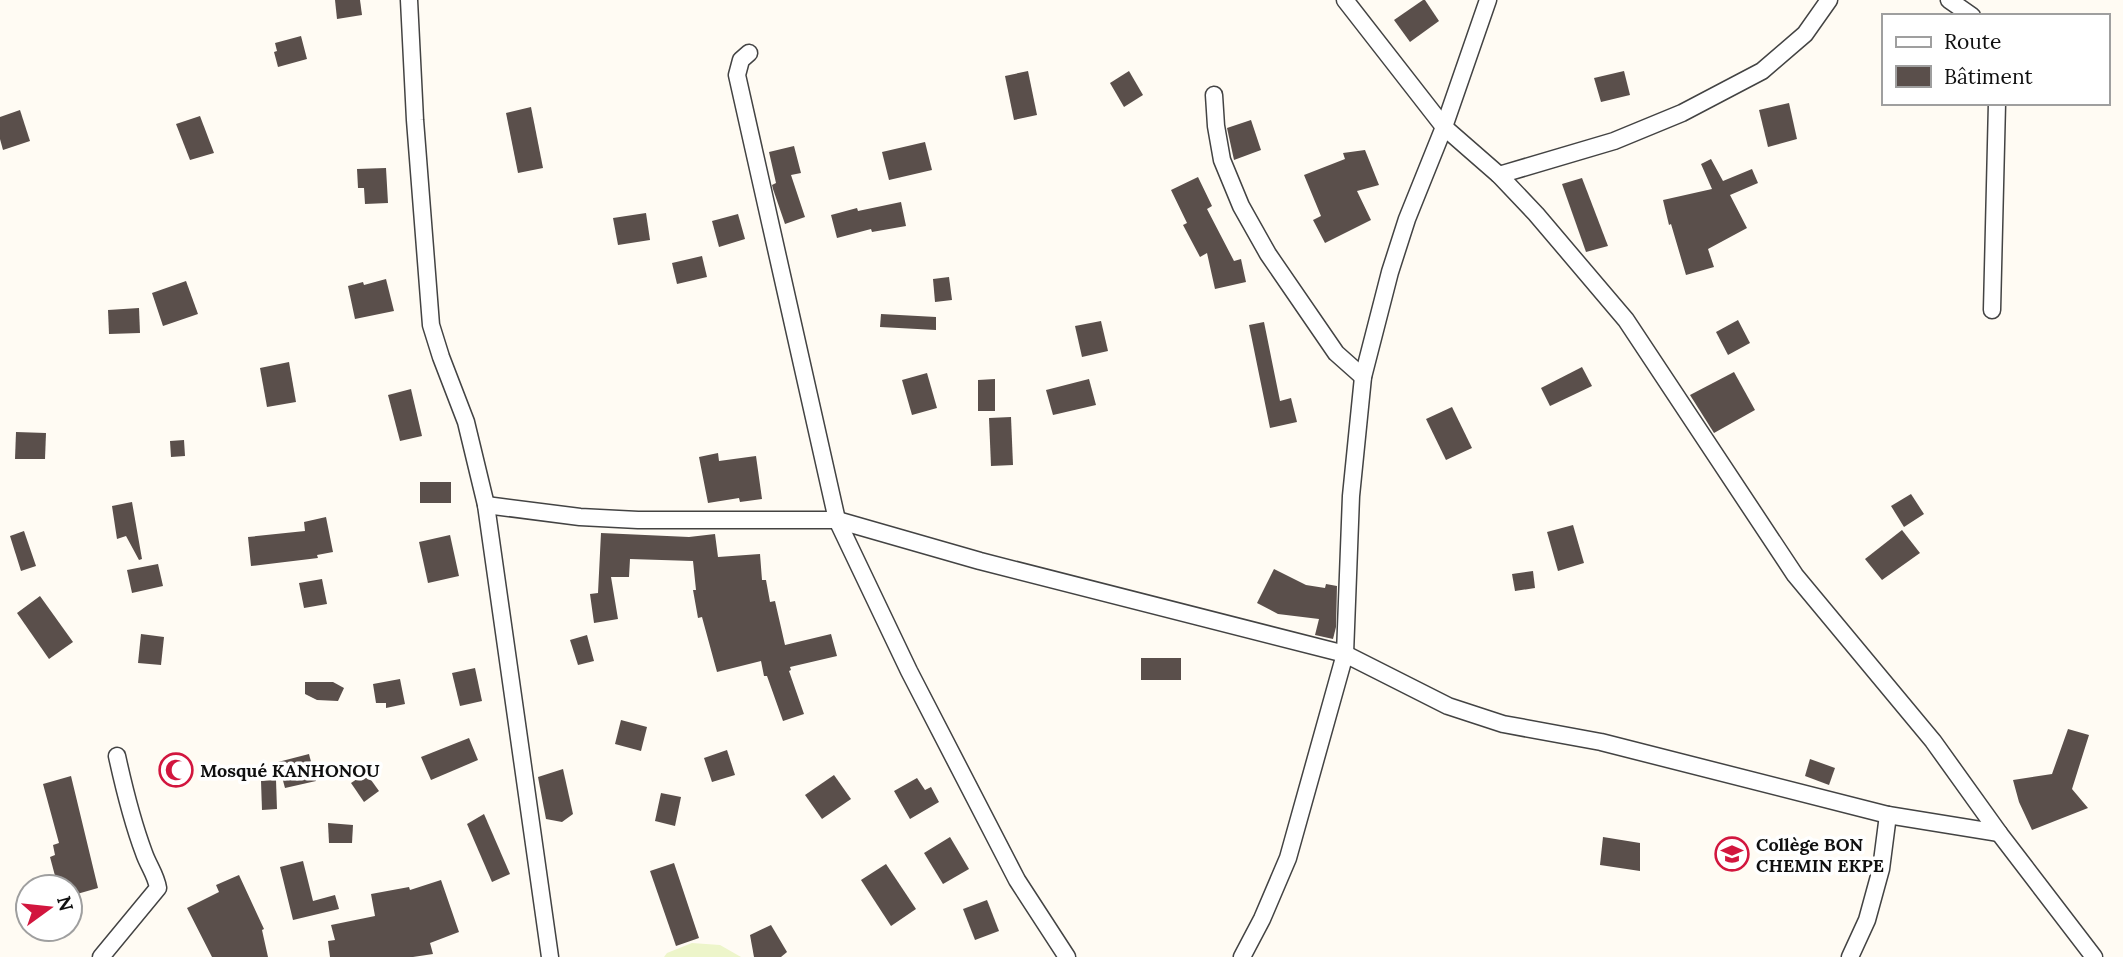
<svg xmlns="http://www.w3.org/2000/svg" width="2123" height="957" font-family="Lora,serif">
<style>
.pitch{fill:#edf5ca}
.building{fill:#5a4f4b}
.lines{fill:none;stroke-linecap:round;stroke-linejoin:round}
.street-casing{stroke:#434343;stroke-width:19}
.street{stroke:#fff;stroke-width:16}
.labels{text-anchor:middle;dominant-baseline:central;stroke-width:7;stroke-linejoin:round;paint-order:stroke}
.poi-label{font-size:18px;font-weight:bold;fill:#101010;stroke:#fff;text-anchor:start}
</style>
<rect width="100%" height="100%" fill="#fffbf3"/>
<!-- pitch -->
<path class="pitch" d="M692,943l28,2 21,12h-77l3,-4z"/>
<!-- building -->
<g class="building">
<path d="M335,0h25l2,15 -25,4z"/>
<path d="M1423,0h2l14,21 -29,21 -16,-22z"/>
<path d="M301,36l6,23 -29,8 -4,-15 3,-1 -2,-8z"/>
<path d="M1028,71l9,44 -23,5 -9,-44z"/>
<path d="M1129,71l14,24 -19,12 -14,-24z"/>
<path d="M1624,71l6,24 -29,7 -7,-24z"/>
<path d="M1789,103l8,36 -29,8 -9,-37z"/>
<path d="M531,107l12,61 -25,5 -12,-60z"/>
<path d="M20,110l10,31 -27,9 -3,-11v-22z"/>
<path d="M200,116l14,37 -24,7 -14,-36z"/>
<path d="M1251,120l10,30 -27,10 -7,-32z"/>
<path d="M925,142l7,28 -43,10 -7,-28z"/>
<path d="M794,146l7,27 -10,2 14,42 -20,7 -12,-35 -1,-4 4,-2 -7,-31z"/>
<path d="M1365,150l14,35 -22,6 14,29 -46,23 -12,-23 8,-4 -17,-41 41,-16 -2,-6z"/>
<path d="M1711,159l12,22 29,-12 6,14 -28,12 17,33 -39,21 6,18 -28,8 -15,-51 -2,1 -6,-25 49,-11 -11,-25z"/>
<path d="M386,168l2,35 -23,1 -1,-16h-6l-1,-19z"/>
<path d="M1198,177l14,29 -5,3 27,52 7,-2 5,23 -31,7 -8,-36 -7,4 -17,-32 4,-2 -16,-33z"/>
<path d="M1582,178l26,68 -22,6 -24,-68z"/>
<path d="M901,202l5,24 -34,6 -1,-3 -34,9 -6,-23 26,-7 1,3z"/>
<path d="M646,213l4,27 -32,5 -5,-27z"/>
<path d="M738,214l7,25 -26,8 -7,-26z"/>
<path d="M702,256l5,21 -30,7 -5,-21z"/>
<path d="M949,277l3,23 -17,2 -2,-23z"/>
<path d="M386,279l8,32 -39,8 -7,-33 15,-4 1,3z"/>
<path d="M186,281l12,33 -35,12 -11,-33z"/>
<path d="M139,308l1,25 -31,1 -1,-24z"/>
<path d="M881,314l55,3v13l-56,-3z"/>
<path d="M1738,320l12,23 -22,12 -12,-23z"/>
<path d="M1101,321l7,30 -26,6 -7,-31z"/>
<path d="M1264,322l16,79 11,-3 6,24 -27,6 -21,-103z"/>
<path d="M289,362l7,40 -29,5 -7,-39z"/>
<path d="M1582,367l10,19 -42,20 -9,-18z"/>
<path d="M1734,372l21,38 -41,23 -24,-38z"/>
<path d="M927,373l10,35 -25,7 -10,-35z"/>
<path d="M995,379v32h-17v-31z"/>
<path d="M1089,379l7,26 -43,10 -7,-25z"/>
<path d="M411,389l11,47 -22,5 -12,-46z"/>
<path d="M1452,407l20,41 -26,12 -20,-41z"/>
<path d="M1011,417l2,48 -22,1 -2,-48z"/>
<path d="M16,432l30,1 -1,26h-30z"/>
<path d="M184,440l1,16 -14,1 -1,-16z"/>
<path d="M718,453l1,8 37,-5 6,43 -22,3 -1,-4 -31,5 -9,-46z"/>
<rect x="420" y="482" width="31" height="21"/>
<path d="M1911,494l13,20 -20,13 -13,-21z"/>
<path d="M132,502l10,57 -3,1 -13,-24 -9,3 -5,-33z"/>
<path d="M326,517l7,35 -16,3 1,3 -67,8 -3,-29 57,-6 -1,-9z"/>
<path d="M1573,525l11,38 -26,8 -11,-39z"/>
<path d="M1902,530l18,23 -38,27 -17,-21z"/>
<path d="M24,531l12,35 -15,5 -11,-35z"/>
<path d="M601,533l88,4 26,-3 3,23 42,-3 2,26h4l4,22 5,-1 10,44 46,-11 6,22 -47,11 1,3 -2,1 15,43 -21,7 -16,-45h-3l-3,-15 -44,11 -15,-55 -4,1 -5,-28h3l-3,-29 -63,-2 -1,18h-18l7,42 -24,4 -4,-29 8,-1z"/>
<path d="M450,535l9,41 -31,7 -9,-41z"/>
<path d="M158,564l5,22 -31,7 -5,-23z"/>
<path d="M1274,569l32,16 19,3 1,-4 11,2 -1,41 -3,12 -18,-4 4,-16 -41,-5 -21,-11z"/>
<path d="M1533,571l2,17 -20,3 -3,-17z"/>
<path d="M322,579l5,25 -23,4 -5,-25z"/>
<path d="M40,596l33,46 -24,17 -32,-46z"/>
<path d="M141,634l23,3 -3,28 -23,-2z"/>
<path d="M587,635l7,26 -16,4 -8,-25z"/>
<rect x="1141" y="658" width="40" height="22"/>
<path d="M475,668l7,33 -22,5 -8,-33z"/>
<path d="M400,679l5,25 -19,4v-5h-10l-3,-19z"/>
<path d="M305,682h28l11,6 -6,13 -21,-1 -12,-6z"/>
<path d="M621,720l26,7 -6,24 -26,-7z"/>
<path d="M2068,729l21,6 -17,54 16,19 -56,22 -13,-28 -6,-22 39,-6z"/>
<path d="M469,738l9,22 -47,20 -10,-23z"/>
<path d="M727,750l8,25 -23,7 -8,-24z"/>
<path d="M309,754l7,27 -31,7 -7,-26z"/>
<path d="M1810,759l25,9 -6,17 -24,-9z"/>
<path d="M563,769l10,45 -11,8 -16,-3 -8,-42z"/>
<path d="M366,773l13,18 -15,11 -13,-19z"/>
<path d="M834,775l17,24 -29,20 -17,-24z"/>
<path d="M71,776l27,112 -28,8v-9h-12l-8,-30 5,-2 -2,-10 6,-2 -16,-59z"/>
<path d="M917,778l8,12 6,-3 8,15 -29,17 -16,-28z"/>
<path d="M276,780l1,29 -15,1 -1,-29z"/>
<path d="M661,793l20,4 -6,29 -20,-5z"/>
<path d="M484,814l26,60 -18,8 -25,-58z"/>
<path d="M328,823l25,2 -1,18h-23z"/>
<path d="M950,837l19,32 -26,15 -19,-31z"/>
<path d="M1603,837l37,6v28l-40,-6z"/>
<path d="M303,861l10,40 22,-6 4,14 -46,11 -13,-53z"/>
<path d="M674,863l25,75 -23,8 -26,-75z"/>
<path d="M886,864l30,45 -25,17 -30,-46z"/>
<path d="M239,875l25,54 -2,1 6,27h-56l-25,-49 32,-16 -3,-7z"/>
<path d="M441,880l18,52 -29,11 3,11 -20,3h-83l-2,-16 7,-1 -4,-15 44,-9 -4,-22 38,-7 1,3z"/>
<path d="M987,900l12,31 -24,9 -12,-31z"/>
<path d="M771,925l16,27 -6,5h-27l-4,-22z"/>
</g>
<g class="lines">
<defs>
<g id="street">
<path d="M409,0l6,120 16,205 10,32 25,65 20,83 64,452"/>
<path d="M1345,0l99,127 55,48 37,39 90,106 169,255 138,166 66,92 95,124"/>
<path d="M1949,0l23,16"/>
<path d="M749,53l-8,7 -4,15 100,445 72,151 108,209 50,77"/>
<path d="M1214,95l2,31 6,34 19,46 27,48 68,99 27,24"/>
<path d="M1499,175l115,-34 68,-28 80,-42 43,-37 24,-34"/>
<path d="M1992,310l5,-207"/>
<path d="M486,505l94,12 58,3h199l143,41 365,93 103,52 55,18 98,18 287,73 111,18"/>
<path d="M101,957l57,-69c-2,-13 -10,-23 -14,-35 -12,-32 -20,-65 -27,-97"/>
<path d="M1242,957l20,-38 26,-61 57,-204 6,-158 12,-119 27,-105 17,-53 37,-92 44,-127"/>
<path d="M1850,957l17,-37 14,-51 7,-54"/>
</g>
</defs>
<!-- street casing -->
<use href="#street" class="street-casing"/>
<!-- street -->
<use href="#street" class="street"/>
</g>
<!-- icons -->
<defs>
<symbol id="mosque-ring" viewBox="-11 -11 22 22"><circle r="9.5" fill="#fff" stroke="#d2163e" stroke-width="1.5"/><path d="M3.5-4.9A6 6 0 1 0 3.5 4.9A5 5 0 1 1 3.5-4.9Z" fill="#d2163e"/></symbol>
<symbol id="school-ring" viewBox="-11 -11 22 22"><circle r="9.5" fill="#fff" stroke="#d2163e" stroke-width="1.5"/><path d="M0-5L7-2L0 1L-7-2ZM-4 1L0 2.5L4 1V4Q0 6-4 4Z" fill="#d2163e"/></symbol>
</defs>
<g fill-rule="evenodd">
<use href="#mosque-ring" x="157" y="751" width="38" height="38"/>
<use href="#school-ring" x="1713" y="835" width="38" height="38"/>
</g>
<g class="labels">
<!-- poi labels -->
<g class="poi-label">
<text x="200" y="770">Mosqué KANHONOU</text>
<text x="1756" y="844">Collège BON<tspan x="1756" dy="21">CHEMIN EKPE</tspan></text>
</g>
</g>
<!-- legend -->
<rect x="1882" y="14" width="228" height="91" fill="#ffffff" stroke="#9f9f9f" stroke-width="2"/>
<rect x="1896" y="37" width="35" height="10" fill="#ffffff" stroke="#9f9f9f" stroke-width="2"/>
<text x="1944" y="49" font-size="21" fill="#101010">Route</text>
<rect x="1896" y="66" width="35" height="21" fill="#5a4f4b" stroke="#9f9f9f" stroke-width="2"/>
<text x="1944" y="84" font-size="21" fill="#101010">Bâtiment</text>
<!-- north arrow -->
<g transform="translate(49 908) rotate(75)"><circle r="33" fill="#ffffff" stroke="#9f9f9f" stroke-width="2"/>
<path d="M0-5L12 26L0 18L-12 26Z" fill="#d2163e"/>
<text y="-10" font-size="19" font-weight="bold" text-anchor="middle" fill="#101010">N</text>
</g>
</svg>
